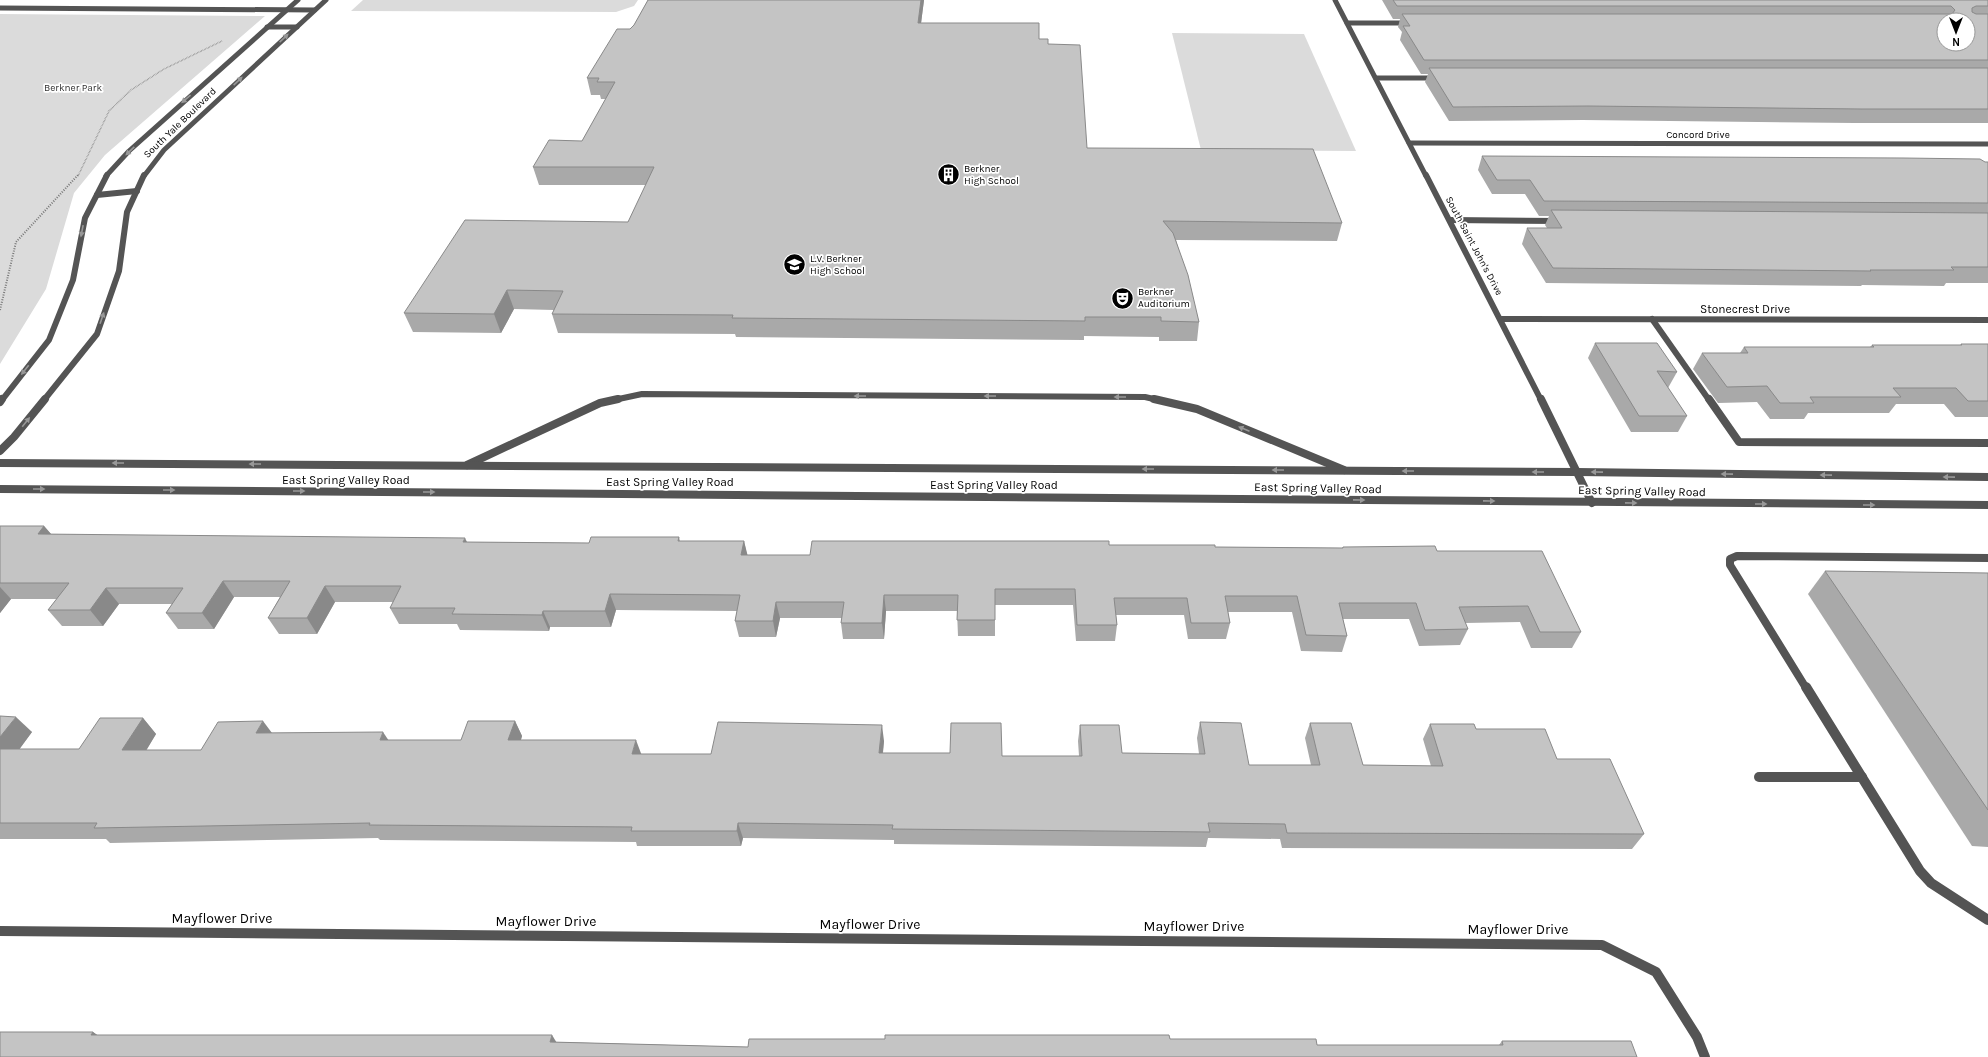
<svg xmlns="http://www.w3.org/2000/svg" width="1988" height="1057" font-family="Karla,sans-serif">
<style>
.green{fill:#dbdbdb}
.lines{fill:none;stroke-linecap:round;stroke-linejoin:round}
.path-far1{stroke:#767676;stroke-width:1.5;stroke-dasharray:0.5 1;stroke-linecap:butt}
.path{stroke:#767676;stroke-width:2;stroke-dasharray:1 1.5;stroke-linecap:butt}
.service-far3{stroke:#545454;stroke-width:5}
.service-far2{stroke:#545454;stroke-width:6}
.service-far1{stroke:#545454;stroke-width:8}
.service{stroke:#545454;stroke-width:10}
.minor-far3{stroke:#545454;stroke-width:5}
.minor-far2{stroke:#545454;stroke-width:6}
.minor-far1{stroke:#545454;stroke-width:8}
.minor{stroke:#545454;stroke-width:10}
.tertiary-far2{stroke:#545454;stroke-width:5}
.tertiary-far1{stroke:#545454;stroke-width:6}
.tertiary{stroke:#545454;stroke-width:8}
.wall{fill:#a9a9a9}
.shaded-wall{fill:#898989}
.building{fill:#c4c4c4;stroke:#898989;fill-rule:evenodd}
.oneway{fill:#989898}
.labels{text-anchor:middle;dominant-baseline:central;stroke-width:3.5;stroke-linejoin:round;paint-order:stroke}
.far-park-label{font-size:10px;fill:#323232;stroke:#fff}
.far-street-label{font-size:10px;fill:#000;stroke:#fff}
.far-poi-label{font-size:10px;fill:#000;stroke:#fff;text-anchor:start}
.street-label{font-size:12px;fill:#000;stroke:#fff}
.near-street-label{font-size:14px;fill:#000;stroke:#fff}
</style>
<rect width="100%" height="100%" fill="#fff"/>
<!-- green -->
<g class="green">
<path d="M363,0h275l-4,6 -18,6 -265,-1z"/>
<path d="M0,14l265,2 -160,139 -31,38 -28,96 -46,75z"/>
<path d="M1172,33l132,1 52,117 -155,-1z"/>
</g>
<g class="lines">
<!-- path-far1 -->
<path class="path-far1" d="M78,176l31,-65 22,-21 33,-21 58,-28"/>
<!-- path -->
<path class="path" d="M0,310l16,-68 62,-67"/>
<!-- service-far3 -->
<g class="service-far3">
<path d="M267,27h30"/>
<path d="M1376,78h61"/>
</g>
<!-- service-far2 -->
<g class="service-far2">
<path d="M1450,220l107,1"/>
<path d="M1652,319l57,81"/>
<path d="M614,400l28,-6 503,3 13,3"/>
</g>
<!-- service-far1 -->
<g class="service-far1">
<path d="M1154,399l43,10 147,61"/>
<path d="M1709,399l30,43 249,1"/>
<path d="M467,465l133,-62 18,-4"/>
<path d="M1806,688l-76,-123v-6l7,-3 251,2"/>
</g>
<!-- service -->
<g class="service">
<path d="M1806,687l114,184 11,12 57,37"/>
<path d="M1759,777h103"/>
</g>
<!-- minor-far3 -->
<g class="minor-far3">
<path d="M1335,0l91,176"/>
<path d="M0,8l315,2"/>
<path d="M1347,23h64"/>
<path d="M1409,143l579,1"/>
</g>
<!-- minor-far2 -->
<g class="minor-far2">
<path d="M1426,175l115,225"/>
<path d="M1501,319l487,1"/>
</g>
<!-- minor-far1 -->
<path class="minor-far1" d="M1541,399l51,104"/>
<!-- minor -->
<path class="minor" d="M0,931l1602,14 54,27 41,65 8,20"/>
<!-- tertiary-far2 -->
<g class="tertiary-far2">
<path d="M106,176l23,-25 169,-151"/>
<path d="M144,176l20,-26 162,-150"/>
</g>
<!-- tertiary-far1 -->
<g class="tertiary-far1">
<path d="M97,195l40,-4"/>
<path d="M2,400l47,-60 24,-60 12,-62 22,-43"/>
<path d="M44,400l53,-66 22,-63 8,-59 17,-37"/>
</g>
<!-- tertiary -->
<g class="tertiary">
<path d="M0,402l2,-3"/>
<path d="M0,451l14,-14 31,-38"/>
<path d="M0,463l1577,9 411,5"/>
<path d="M0,489l1988,16"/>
</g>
</g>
<!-- wall -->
<g class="wall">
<path d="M648,0h276l-3,23 118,16 9,5 39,104 255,75 -5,18 -161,-1 23,82 -2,19h-38v-4l-75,-1v4l-348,-3 -1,-3 -177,-1 -6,-19 2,-4 -40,-1 -13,24 -88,-1 -9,-19 224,-91 18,-37h-107l-6,-18 49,-26 24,-42h-5l-1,-4h-9l-4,-17 43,-49 4,-4z"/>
<path d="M1382,0h606v123h-133l-272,-3 -134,1 -24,-39 3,-8h-7l-21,-34 2,-8 -4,-5 2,-8h-7z"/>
<path d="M1482,156l506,6v121h-42l-2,3 -82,-1 -1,1 -315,-3 -24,-39 5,-16h20l-2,-3 4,-9h-10l-14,-22h-33l-14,-24z"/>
<path d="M1595,343l82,29 -9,16 19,28 -9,16h-47l-43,-74z"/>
<path d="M1961,344h27v73h-33l-11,-13h-48l-7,9h-81l-4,6h-34l-13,-17 -39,1 -25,-34 9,-16h38l4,-6h126l2,-2h88z"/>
<path d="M0,526h44l7,8 416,8 122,1 90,-6 1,4h64l3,14h63l299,-10 106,2 127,1 1,-1 94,4 144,81 -9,16h-41l-11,-26 -55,1 3,6 -8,16 -41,1 -10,-27h-66l4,17 -5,16 -41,-1 -9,-39h-64l2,11 -4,16h-38l-4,-24h-68l1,10 -2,16h-39l-3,-36h-78v31h-37l-1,-25h-71l-2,28h-41l-2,-16 1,-5h-62l-4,19h-37l-4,-16 2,-10 -121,-1 -5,17h-61l-1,4 -89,-1 -3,-6h-58l-9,-16 3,-6h-58l-18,32h-38l-11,-16 12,-21h-46l-20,32h-36l-12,-16 6,-9h-53l-16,22h-41l-14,-16 9,-11h-46l-11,14z"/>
<path d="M1825,571l163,2v274l-16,-1 -164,-252z"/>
<path d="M0,716l32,16 -13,17h60l64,-31 13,16 -10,16h55l70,-17 117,7h73l54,-19 7,15 -1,4 121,14h69l173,-13 -1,12 119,3h77l-1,-15 2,-16 42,28 77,1 -2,-16 3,-16 49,43h62l-6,-27 5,-15 53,42 68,1 -8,-27 7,-15 46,5 81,30 87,75 -12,15 -350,-1 -2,-9 -72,-1 -2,9 -312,-3v-4l-151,-2 -2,8h-104l-1,-4 -256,-2 -2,-2 -268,5 -4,-4h-106z"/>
<path d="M93,1032l4,3 460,7 191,5 422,-8 147,6h182l3,-4 135,16h-1637z"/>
</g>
<!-- shaded-wall -->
<g class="shaded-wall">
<path d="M921,0h3l-5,39 -1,-16z"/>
<path d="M507,290l7,19 -13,24 -7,-19z"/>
<path d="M44,526l14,16 -20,-8z"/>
<path d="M465,538l8,16 -10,-12z"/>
<path d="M744,541l4,16 -7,-2z"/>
<path d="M223,581l11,16 -20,32 -12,-16z"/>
<path d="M325,586l10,16 -18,32 -10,-16z"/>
<path d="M0,587l11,12 -11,14z"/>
<path d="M106,588l13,16 -16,22 -13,-16z"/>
<path d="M610,594l6,16 -5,17 -6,-16z"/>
<path d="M884,595l2,16 -2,28 -2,-16z"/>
<path d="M776,602l4,16 -4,19 -3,-16z"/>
<path d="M543,611l7,16 -1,4 -7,-16z"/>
<path d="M16,717l16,15 -24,33 -8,-7v-21z"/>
<path d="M143,718l13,16 -19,32 -15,-16z"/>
<path d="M263,721l12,16 -19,-4z"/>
<path d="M515,721l7,15 -6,19 -8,-15z"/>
<path d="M882,725l2,16 -3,28 -2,-16z"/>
<path d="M383,732l10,15 -13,-7z"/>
<path d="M636,740l6,16 -10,-2z"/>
<path d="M738,823l5,15 -2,8 -4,-15z"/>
<path d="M93,1032l17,12 -19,-9z"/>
<path d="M552,1035l8,13 -10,-6z"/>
</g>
<!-- building -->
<g class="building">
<path d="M648,0h273l-3,23h121v16h9v5l32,1 7,103 226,1 29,74 -179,-2 10,12 15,42 11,47 -38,-1v-4h-76v4l-353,-3 1,-3 -181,-1 11,-23 -56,-1 -13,24 -90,-1 61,-93 163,2 26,-55h-121l16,-27 33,1 33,-59h-18l2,-4h-12l30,-49h13l4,-4z"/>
<path d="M1393,0h595v6h-12l-4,2v4l4,2h12v46h-564l-21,-34h7l-8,-12h550l3,-4 -4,-4h-554zM1944,20h24v24h-24z"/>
<path d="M1429,68h559v41h-126l-274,-3 -135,1z"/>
<path d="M1482,156l421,2 77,1 5,3h3v41l-444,-2 -14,-21h-33z"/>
<path d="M1551,210l437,3v54h-37l3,3h-84l1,1 -318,-3 -26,-40h35z"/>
<path d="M1595,343h62l20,29 -20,-1 30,45h-48z"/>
<path d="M1961,344h27v57h-20l-12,-13h-63l8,9h-91l4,6h-34l-13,-17 -40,1 -25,-34h46l-4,-6h130l-2,-2h90z"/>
<path d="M0,526h44l-6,8 427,4 -2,4 126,1 2,-6h88l-1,4h66l-3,14h69l2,-14h297v4h106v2l128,1v-1l92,-1 2,5h105l39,81h-41l-12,-26 -69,1 9,22 -43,1 -9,-27h-77l8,33 -41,-1 -9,-39h-72l5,27h-39l-4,-25h-73l3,27h-40l-2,-36h-80v31h-38l1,-25h-74l-2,28h-41l3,-21h-68l-3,19h-38l5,-26 -130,-1 -5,17h-62l-1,4 -90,-1 3,-6h-65l11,-22h-76l-18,32h-39l22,-37h-67l-21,32h-36l17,-25h-77l-16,22h-42l21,-27h-69z"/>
<path d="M1825,571l163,2v237z"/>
<path d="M0,716l16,1 -16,20z"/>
<path d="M100,718h43l-21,32h79l17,-28 45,-1 -7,12 127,-1 -3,8h81l7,-19h47l-7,19h128l-4,14h79l7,-32 164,3 -3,28h71l1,-30h50l1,33h80l-2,-31h39l3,28 83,1 -5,-32 41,1 8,42h71l-10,-42h41l12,42 80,1 -13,-42h44l2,5h69l12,30h53l34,75 -357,-1 -2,-9 -77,-1 2,9 -318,-3 1,-4 -155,-2 -1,8h-106l1,-4 -263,-2 1,-2 -276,5 3,-5h-97v-74h79z"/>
<path d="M0,1032h93l-2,3h461l-2,7 198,5 1,-8h136v-4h284l1,4h146l1,6h186l-1,-4h129l6,16h-1637z"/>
</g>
<!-- one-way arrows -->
<defs><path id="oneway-solid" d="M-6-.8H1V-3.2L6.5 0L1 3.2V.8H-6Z"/></defs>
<g class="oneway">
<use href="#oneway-solid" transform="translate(284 38) rotate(-43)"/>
<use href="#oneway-solid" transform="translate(238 81) rotate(-43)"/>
<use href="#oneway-solid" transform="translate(186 99) rotate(139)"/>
<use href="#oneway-solid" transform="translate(130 151) rotate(136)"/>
<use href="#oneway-solid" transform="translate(82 231) rotate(101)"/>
<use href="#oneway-solid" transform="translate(102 318) rotate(-71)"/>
<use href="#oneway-solid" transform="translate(25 370) rotate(128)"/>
<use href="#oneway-solid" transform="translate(860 396) rotate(-180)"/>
<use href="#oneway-solid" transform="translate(990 396) rotate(-180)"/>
<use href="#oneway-solid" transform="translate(1120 397) rotate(-180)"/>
<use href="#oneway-solid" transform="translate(26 422) rotate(-51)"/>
<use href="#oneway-solid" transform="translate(1244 429) rotate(-157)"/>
<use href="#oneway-solid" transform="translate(118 463) rotate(-180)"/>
<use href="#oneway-solid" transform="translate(255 464) rotate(-180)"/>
<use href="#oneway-solid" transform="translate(1148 469) rotate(-180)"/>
<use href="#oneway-solid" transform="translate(1278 470) rotate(-180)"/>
<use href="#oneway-solid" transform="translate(1408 471) rotate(-180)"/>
<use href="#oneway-solid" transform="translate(1538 472) rotate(-180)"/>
<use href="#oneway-solid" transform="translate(1597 472) rotate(-179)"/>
<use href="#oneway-solid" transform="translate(1727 474) rotate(-179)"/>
<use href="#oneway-solid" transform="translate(1826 475) rotate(-179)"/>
<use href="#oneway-solid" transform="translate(1949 477) rotate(-179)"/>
<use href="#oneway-solid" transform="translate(39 489)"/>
<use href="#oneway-solid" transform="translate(169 490)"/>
<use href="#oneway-solid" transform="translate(299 491)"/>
<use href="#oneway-solid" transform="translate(429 492)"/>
<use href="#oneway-solid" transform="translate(1359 500) rotate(1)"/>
<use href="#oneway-solid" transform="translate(1489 501) rotate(1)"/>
<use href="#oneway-solid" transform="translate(1631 503) rotate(1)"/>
<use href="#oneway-solid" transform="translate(1761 504)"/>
<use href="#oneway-solid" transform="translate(1869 505)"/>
</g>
<!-- icons -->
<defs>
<symbol id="building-disc" viewBox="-11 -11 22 22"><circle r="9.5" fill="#000" stroke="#fff"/><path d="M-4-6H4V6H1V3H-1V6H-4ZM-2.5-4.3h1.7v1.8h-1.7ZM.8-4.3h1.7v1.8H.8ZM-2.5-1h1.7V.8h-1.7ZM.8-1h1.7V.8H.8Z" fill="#fff"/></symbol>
<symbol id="school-disc" viewBox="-11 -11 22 22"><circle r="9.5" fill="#000" stroke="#fff"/><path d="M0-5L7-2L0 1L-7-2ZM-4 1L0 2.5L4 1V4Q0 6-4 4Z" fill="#fff"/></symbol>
<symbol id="theatre-disc" viewBox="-11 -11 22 22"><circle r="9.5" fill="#000" stroke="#fff"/><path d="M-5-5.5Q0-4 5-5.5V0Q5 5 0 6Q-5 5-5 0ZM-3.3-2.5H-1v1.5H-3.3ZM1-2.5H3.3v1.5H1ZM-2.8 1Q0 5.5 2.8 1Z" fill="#fff"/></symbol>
</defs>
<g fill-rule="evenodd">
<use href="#building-disc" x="936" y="162" width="25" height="25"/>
<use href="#school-disc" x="782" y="252" width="25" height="25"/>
<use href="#theatre-disc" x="1110" y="286" width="25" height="25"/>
</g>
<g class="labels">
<!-- far-park labels -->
<g class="far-park-label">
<text x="73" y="88">Berkner Park</text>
</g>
<!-- far-street labels -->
<g class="far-street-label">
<text transform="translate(180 123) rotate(-44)">South Yale Boulevard</text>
<text x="1698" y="135">Concord Drive</text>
<text transform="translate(1474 246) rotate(62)">South Saint John's Drive</text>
</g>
<!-- far-poi labels -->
<g class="far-poi-label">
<text x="964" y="169">Berkner<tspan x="964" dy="12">High School</tspan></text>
<text x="810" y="259">L.V. Berkner<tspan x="810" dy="12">High School</tspan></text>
<text x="1138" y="292">Berkner<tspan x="1138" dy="12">Auditorium</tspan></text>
</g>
<!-- street labels -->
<g class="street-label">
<text x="1745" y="309">Stonecrest Drive</text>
<text x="346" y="480">East Spring Valley Road</text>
<text x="670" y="482">East Spring Valley Road</text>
<text x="994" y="485">East Spring Valley Road</text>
<text transform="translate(1318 488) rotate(1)">East Spring Valley Road</text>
<text transform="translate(1642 491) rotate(1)">East Spring Valley Road</text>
</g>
<!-- near-street labels -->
<g class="near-street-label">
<text x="222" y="918">Mayflower Drive</text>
<text x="546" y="921">Mayflower Drive</text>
<text x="870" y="924">Mayflower Drive</text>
<text x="1194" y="926">Mayflower Drive</text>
<text x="1518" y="929">Mayflower Drive</text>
</g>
</g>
<!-- north arrow -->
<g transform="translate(1956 32) rotate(180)"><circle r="19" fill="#ffffff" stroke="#999999"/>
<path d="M0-3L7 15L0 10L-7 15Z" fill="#000000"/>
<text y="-6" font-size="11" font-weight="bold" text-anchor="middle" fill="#000000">N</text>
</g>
</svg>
